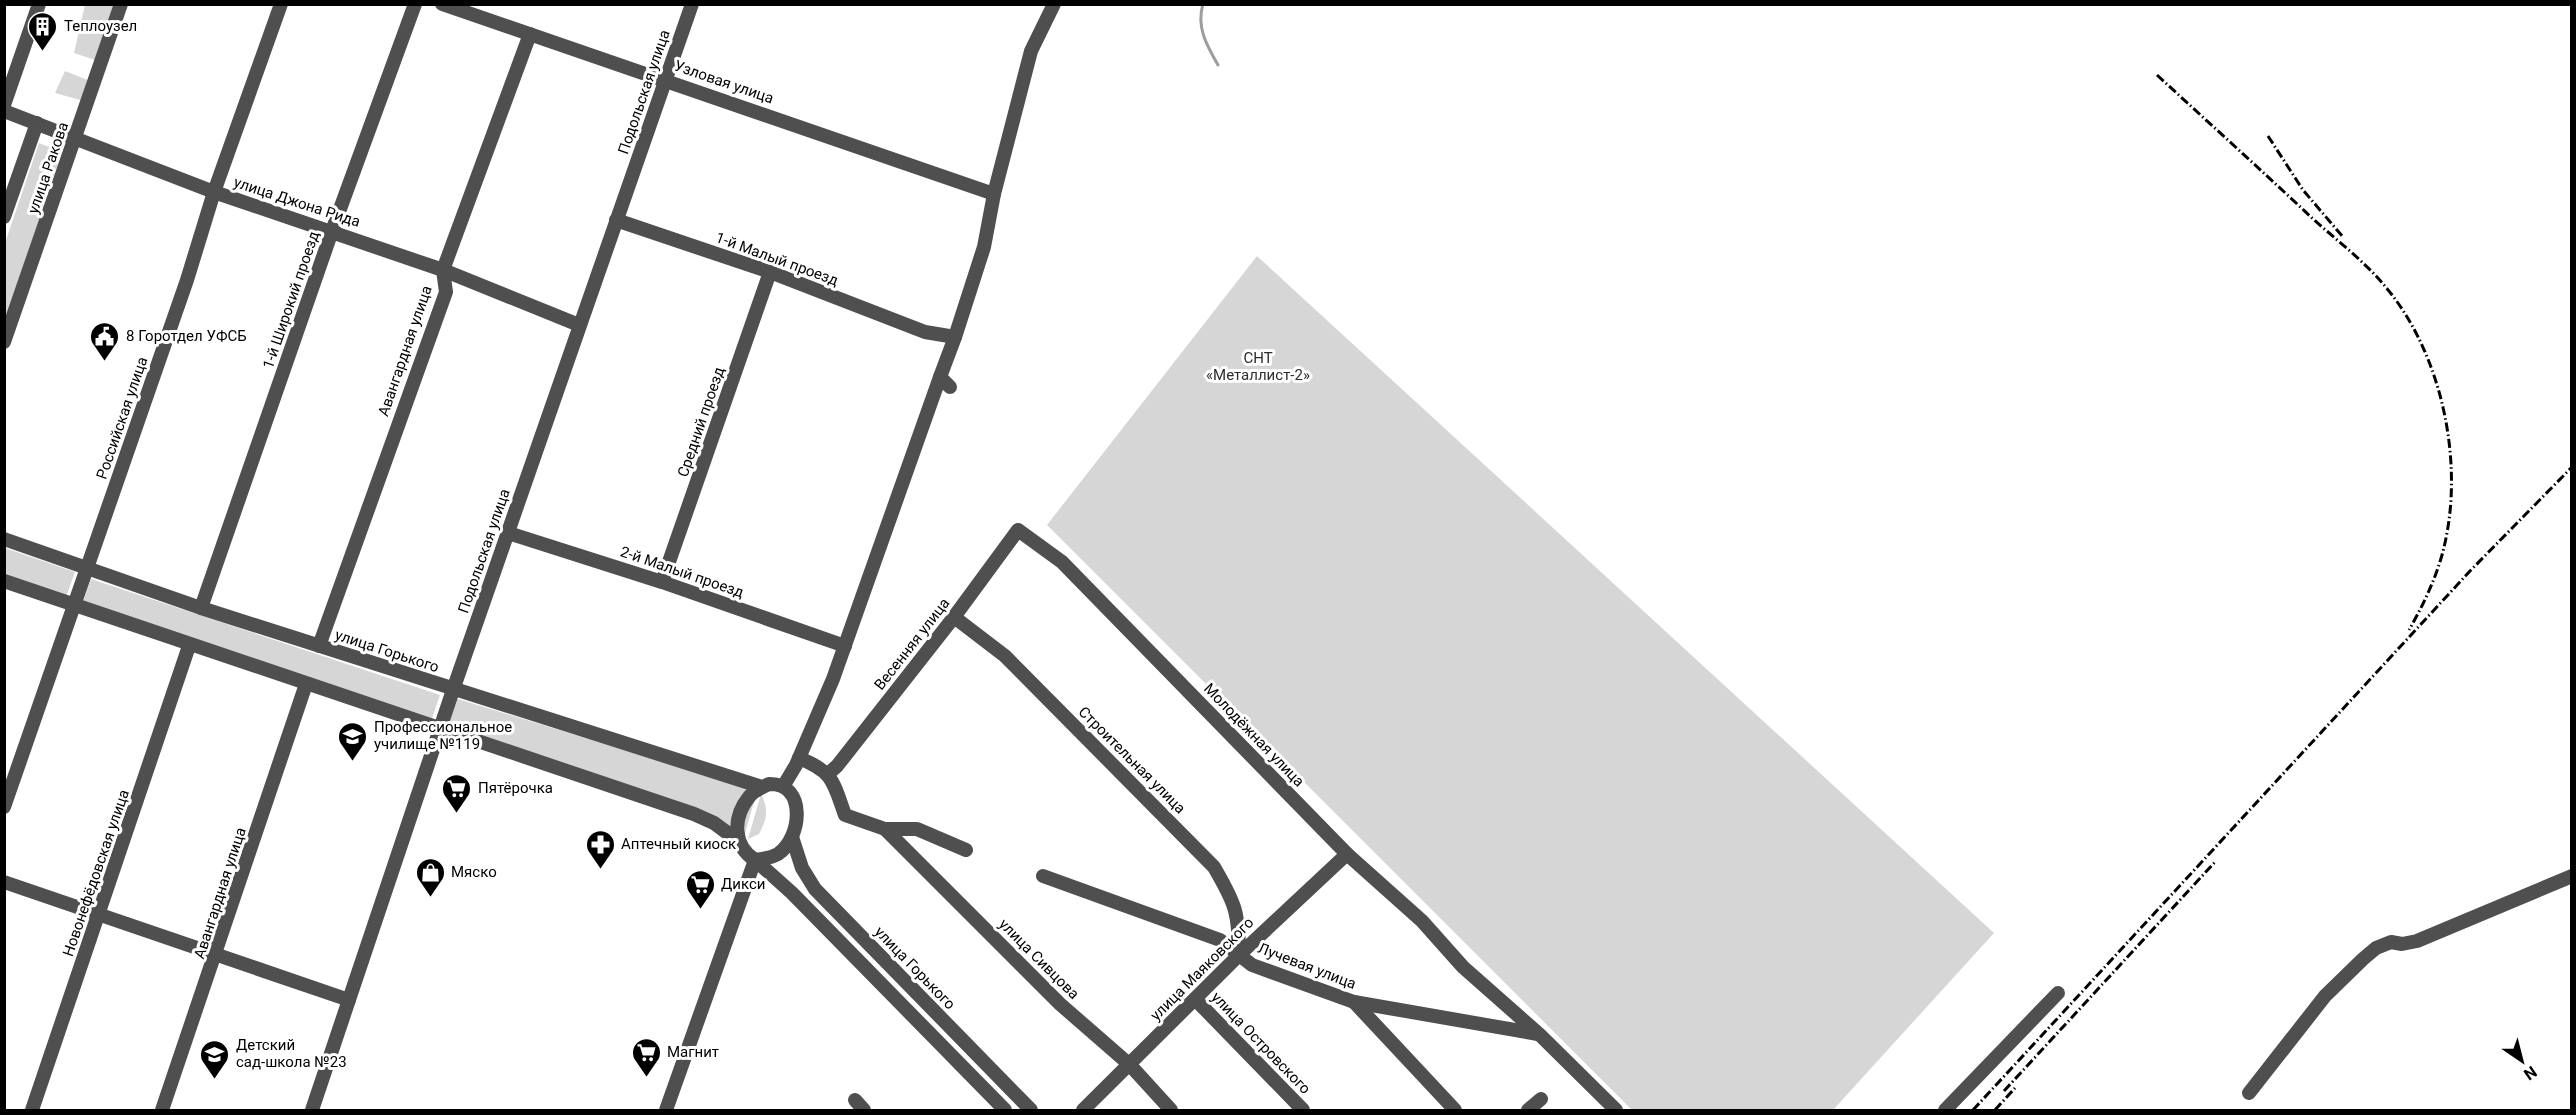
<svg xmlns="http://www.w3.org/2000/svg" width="2576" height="1115" font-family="Roboto,sans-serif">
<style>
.green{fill:#d6d6d6}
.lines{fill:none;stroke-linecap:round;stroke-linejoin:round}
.stream{stroke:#9d9d9d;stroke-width:3}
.minor{stroke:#4f4f4f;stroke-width:14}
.rail{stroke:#000;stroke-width:3;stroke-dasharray:9 3 1.5 3;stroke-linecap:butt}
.labels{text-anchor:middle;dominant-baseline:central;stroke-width:6;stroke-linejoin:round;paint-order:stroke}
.poi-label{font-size:15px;fill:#000;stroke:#fff;text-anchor:start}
.street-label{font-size:15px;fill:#000;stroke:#fff}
.park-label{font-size:15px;fill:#2d2d2d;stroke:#fff}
</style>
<rect width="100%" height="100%" fill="#fff"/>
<!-- green -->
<g class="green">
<path d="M85,5h33l-20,56 -24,-8z"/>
<path d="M65,71l25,10 -6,20 -29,-8z"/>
<path d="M39,143l23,9 -57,167v-76z"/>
<path d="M1257,256l737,677 -161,177h-201l-585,-585z"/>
<path d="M5,548l70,24 -9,25 -61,-21z"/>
<path d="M91,579l349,116 -8,23 -349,-116z"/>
<path d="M455,698l302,93 -13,46 -32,-22 -265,-92z"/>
<path d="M761,794c8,15 6,25 -2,40l-11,5z"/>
</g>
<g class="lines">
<!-- stream -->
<path class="stream" d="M1203,4c-7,23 4,42 15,61"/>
<!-- minor -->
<g class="minor">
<path d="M442,4l552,190"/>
<path d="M4,105l35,-101"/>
<path d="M4,111l210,81 229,78 136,55"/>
<path d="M4,217l33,-94"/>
<path d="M616,220l154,52 155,60 30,5 -15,40 10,10"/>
<path d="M955,337l29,-90 10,-53 37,-143 23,-47"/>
<path d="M4,342l117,-338"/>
<path d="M508,533l154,49 183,64"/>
<path d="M4,539l197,69 561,179"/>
<path d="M4,581l690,233 20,9 23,17"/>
<path d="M662,582l108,-310"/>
<path d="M201,608l131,-377 83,-227"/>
<path d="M954,617l51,39 209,211c21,36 25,45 25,88"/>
<path d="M319,646l127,-354 -3,-22 87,-236"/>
<path d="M799,758c35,14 34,24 46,57l40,14h32l49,21"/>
<path d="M828,774l9,-8 117,-149 64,-87 44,32 285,292 75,67 41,46 77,68 76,75"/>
<path d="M769,784c38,-1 33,54 9,70 -7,4 -15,5 -23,6 -22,-14 -23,-42 -6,-63 4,-6 14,-10 20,-13z"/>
<path d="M784,785l12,-20 37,-86 107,-302"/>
<path d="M4,807l183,-527 27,-88 67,-188"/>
<path d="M885,829l175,175 70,61 41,45"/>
<path d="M792,837l10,31 13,21 216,221"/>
<path d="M1043,876l177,64 32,25 102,37 184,32"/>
<path d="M4,882l345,118"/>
<path d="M1195,999l108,111"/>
<path d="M1354,1002l101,108"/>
<path d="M2249,1093l76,-97 38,-37 13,-11 15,-6 11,2 15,-3 155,-65"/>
<path d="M855,1100l9,10"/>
<path d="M32,1110l157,-464"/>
<path d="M162,1110l144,-426"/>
<path d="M312,1110l141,-420 239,-686"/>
<path d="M666,1110l89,-250 37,33 213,217"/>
<path d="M1083,1110l156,-155 108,-101"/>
<path d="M1528,1110l13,-11"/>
<path d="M1945,1110l113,-117"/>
</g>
<!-- rail -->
<g class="rail">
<path d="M2157,75c51,47 103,94 154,142 24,22 52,43 73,68 56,65 79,170 62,253 -6,32 -21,64 -37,92"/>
<path d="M2268,136l35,54 40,47"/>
<path d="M2004,1091l211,-229"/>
<path d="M1973,1110l497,-539 102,-104"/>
<path d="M1995,1110l20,-22"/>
</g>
</g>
<!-- icons -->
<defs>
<symbol id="building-pin" viewBox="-11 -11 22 30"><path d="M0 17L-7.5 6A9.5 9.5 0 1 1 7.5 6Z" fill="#000" stroke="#fff"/><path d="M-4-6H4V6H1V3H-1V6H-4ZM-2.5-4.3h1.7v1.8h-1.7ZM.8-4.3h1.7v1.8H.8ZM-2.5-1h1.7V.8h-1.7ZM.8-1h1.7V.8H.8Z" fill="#fff"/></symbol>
<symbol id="civic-pin" viewBox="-11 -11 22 30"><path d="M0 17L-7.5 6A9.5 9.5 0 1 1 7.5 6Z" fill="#000" stroke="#fff"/><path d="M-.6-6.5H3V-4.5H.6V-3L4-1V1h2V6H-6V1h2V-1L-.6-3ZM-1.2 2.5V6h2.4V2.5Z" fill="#fff"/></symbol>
<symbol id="school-pin" viewBox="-11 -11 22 30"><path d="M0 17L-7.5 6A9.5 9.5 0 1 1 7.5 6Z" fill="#000" stroke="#fff"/><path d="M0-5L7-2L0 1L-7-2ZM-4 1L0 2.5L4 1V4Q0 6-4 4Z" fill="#fff"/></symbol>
<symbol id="supermarket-pin" viewBox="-11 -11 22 30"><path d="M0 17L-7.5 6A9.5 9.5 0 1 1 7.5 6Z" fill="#000" stroke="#fff"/><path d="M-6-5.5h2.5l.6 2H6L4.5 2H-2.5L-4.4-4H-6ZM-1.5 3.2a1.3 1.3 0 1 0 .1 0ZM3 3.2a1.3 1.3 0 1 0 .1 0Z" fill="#fff"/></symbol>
<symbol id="pharmacy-pin" viewBox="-11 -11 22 30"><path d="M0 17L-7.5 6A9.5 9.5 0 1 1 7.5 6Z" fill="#000" stroke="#fff"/><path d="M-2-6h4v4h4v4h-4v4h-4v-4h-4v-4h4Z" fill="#fff"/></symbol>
<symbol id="shop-pin" viewBox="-11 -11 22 30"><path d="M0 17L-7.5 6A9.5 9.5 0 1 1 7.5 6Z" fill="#000" stroke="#fff"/><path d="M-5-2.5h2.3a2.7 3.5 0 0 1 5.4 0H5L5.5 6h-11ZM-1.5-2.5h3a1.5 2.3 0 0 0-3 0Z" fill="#fff"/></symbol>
</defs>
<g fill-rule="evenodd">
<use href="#building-pin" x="26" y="10" width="33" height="45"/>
<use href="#civic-pin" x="88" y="320" width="33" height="45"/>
<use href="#school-pin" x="336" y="720" width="33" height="45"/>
<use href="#supermarket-pin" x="440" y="772" width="33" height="45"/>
<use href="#pharmacy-pin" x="584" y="828" width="33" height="45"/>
<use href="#shop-pin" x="414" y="856" width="33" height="45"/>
<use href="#supermarket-pin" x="684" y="868" width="33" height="45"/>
<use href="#supermarket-pin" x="630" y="1036" width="33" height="45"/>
<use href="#school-pin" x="198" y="1038" width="33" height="45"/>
</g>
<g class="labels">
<!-- poi labels -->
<g class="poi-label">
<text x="64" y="26">Теплоузел</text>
<text x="126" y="336">8 Горотдел УФСБ</text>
<text x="374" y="727">Профессиональное<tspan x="374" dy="17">училище №119</tspan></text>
<text x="478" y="788">Пятёрочка</text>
<text x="621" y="844">Аптечный киоск</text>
<text x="451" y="872">Мяско</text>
<text x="721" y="884">Дикси</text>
<text x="236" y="1045">Детский<tspan x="236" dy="17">сад-школа №23</tspan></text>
<text x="667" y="1052">Магнит</text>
</g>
<!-- street labels -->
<g class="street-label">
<text transform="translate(724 82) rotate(19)">Узловая улица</text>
<text transform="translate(644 92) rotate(-71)">Подольская улица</text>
<text transform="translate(48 168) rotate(-71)">улица Ракова</text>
<text transform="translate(297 202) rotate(18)">улица Джона Рида</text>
<text transform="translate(777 259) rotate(20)">1-й Малый проезд</text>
<text transform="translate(291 300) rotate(-71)">1-й Широкий проезд</text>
<text transform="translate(405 351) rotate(-71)">Авангардная улица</text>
<text transform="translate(122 418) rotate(-71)">Российская улица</text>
<text transform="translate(701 422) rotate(-71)">Средний проезд</text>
<text transform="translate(484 551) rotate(-71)">Подольская улица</text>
<text transform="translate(682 572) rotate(19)">2-й Малый проезд</text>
<text transform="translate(912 644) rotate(-52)">Весенняя улица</text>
<text transform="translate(387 651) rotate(18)">улица Горького</text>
<text transform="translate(1254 735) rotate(46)">Молодёжная улица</text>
<text transform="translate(1132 760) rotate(45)">Строительная улица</text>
<text transform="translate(96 873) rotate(-71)">Новонефёдовская улица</text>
<text transform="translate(220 893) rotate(-72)">Авангардная улица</text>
<text transform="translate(1039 959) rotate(45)">улица Сивцова</text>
<text transform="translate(1307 966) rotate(21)">Лучевая улица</text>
<text transform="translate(915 968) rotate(46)">улица Горького</text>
<text transform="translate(1202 969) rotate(-45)">улица Маяковского</text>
<text transform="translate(1261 1043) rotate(46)">улица Островского</text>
</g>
<!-- park labels -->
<g class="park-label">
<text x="1258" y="358">СНТ<tspan x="1258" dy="17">«Металлист-2»</tspan></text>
</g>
</g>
<!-- border -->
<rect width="2576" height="1115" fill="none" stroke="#000000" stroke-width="12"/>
<!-- north arrow -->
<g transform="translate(2522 1061) rotate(145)" stroke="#ffffff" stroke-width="4.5" paint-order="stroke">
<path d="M0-4.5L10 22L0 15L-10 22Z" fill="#000000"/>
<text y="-9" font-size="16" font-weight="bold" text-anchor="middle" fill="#000000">N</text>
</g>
</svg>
